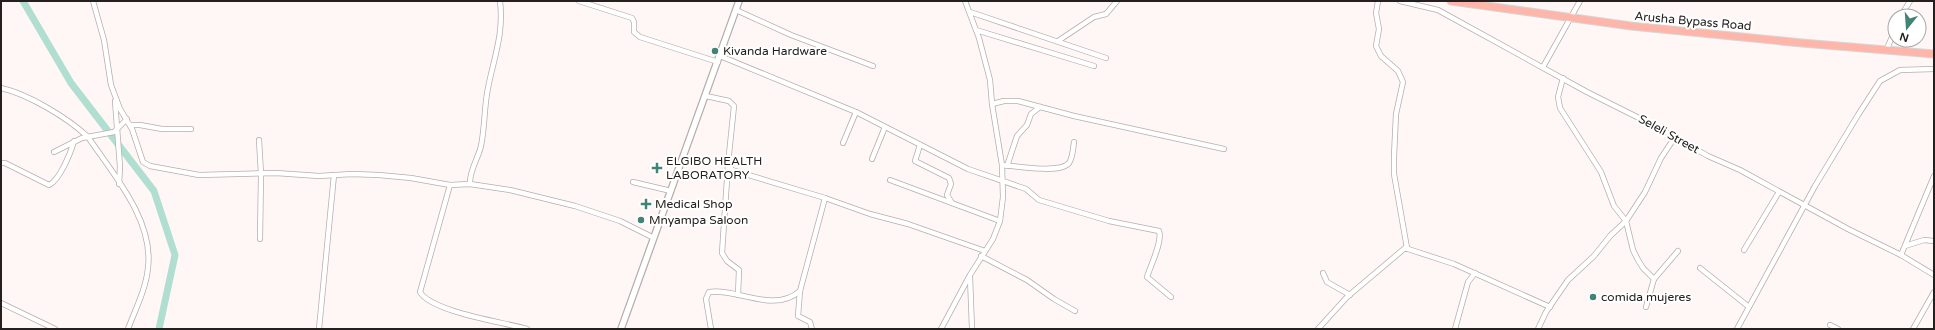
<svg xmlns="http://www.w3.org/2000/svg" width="1935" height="330" font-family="'Varela Round',sans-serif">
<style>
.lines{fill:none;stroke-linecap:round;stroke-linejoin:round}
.river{stroke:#b0dfd2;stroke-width:7}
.minor-casing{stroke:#b6aead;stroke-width:6}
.tertiary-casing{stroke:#b6aead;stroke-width:8}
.primary-casing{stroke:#d7d7d7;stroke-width:9}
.minor{stroke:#fff;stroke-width:4.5}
.tertiary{stroke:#fff;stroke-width:5.5}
.primary{stroke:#fdb6a9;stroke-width:7}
.poi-dot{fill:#418475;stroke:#fff;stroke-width:1.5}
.labels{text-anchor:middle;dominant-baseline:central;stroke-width:4;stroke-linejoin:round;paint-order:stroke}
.street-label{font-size:12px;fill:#23201f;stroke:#fff}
.poi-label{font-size:12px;fill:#23201f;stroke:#fff;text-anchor:start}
</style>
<rect width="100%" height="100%" fill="#fff7f5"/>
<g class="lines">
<!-- river -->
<path class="river" d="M23,1l48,82 83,108 21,64 -16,74"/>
<defs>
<g id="minor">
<path d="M93,1l11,39 7,45 9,24 12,20 11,33 7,4 49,9 77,-2 43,3 33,-2 27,1 32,3 39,7 20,-1 40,6 65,16 45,15 34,17"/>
<path d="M579,1l53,17 2,4v10l6,5 78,25"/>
<path d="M1378,1l-2,12 3,16 -3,17 5,10 17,15 5,11 -7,32 -2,42v18l13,74"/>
<path d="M1400,1l38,9 149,82 72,36 49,28 32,14 108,59 53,26 33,20"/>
<path d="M736,10l55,25 82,31"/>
<path d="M970,12l136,46"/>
<path d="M1901,16l9,-15"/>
<path d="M976,30l118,36"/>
<path d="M1058,41l36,-24 12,-3 11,-13"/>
<path d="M1886,51l9,-21"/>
<path d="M720,56l136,56 112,57 58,20 13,11 70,21 50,10c4,10 -9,36 -12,46l24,20"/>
<path d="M1543,67l37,-66"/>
<path d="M1563,78l-5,19 2,11 41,64 13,34 12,15 7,29 5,10 5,8 11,11 -8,28"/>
<path d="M1,88c27,6 67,30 87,49 25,37 66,83 60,131 -2,21 -13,42 -20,61"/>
<path d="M706,96l23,5 5,5 -6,58 4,6 93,28 45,16 38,10 77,27"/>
<path d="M115,101l5,66 -1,17"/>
<path d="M992,104l12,-3h14l56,15 150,33"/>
<path d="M130,125h10l22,4h29"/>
<path d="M259,140l2,34 -1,65"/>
<path d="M843,143l13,-31"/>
<path d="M920,145l-5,16 34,17 2,6 -4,11 5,8"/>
<path d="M54,152l28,-14 32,-6 13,-13"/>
<path d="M872,159l13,-32"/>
<path d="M1,163h4l44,22c11,-5 22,-33 25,-44"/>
<path d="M728,165l-6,88 5,8 12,9 -1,25"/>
<path d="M1002,165c15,1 58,9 67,-2 4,-6 4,-15 5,-21"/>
<path d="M1007,166l10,-30 10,-11 4,-11 9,-7"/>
<path d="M890,180l110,41"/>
<path d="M633,182l38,9"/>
<path d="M470,184c-1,-13 8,-25 11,-38 4,-19 3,-39 7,-58 6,-31 16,-54 12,-87"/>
<path d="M450,185l-30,107c12,20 83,30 107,37"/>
<path d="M1905,246l19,-6 10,1"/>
<path d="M1744,250l35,-58"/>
<path d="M1901,255l33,-79"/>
<path d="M981,256l46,24 27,19 21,12"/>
<path d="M1700,268l49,39"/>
<path d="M1323,273l4,9 23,13"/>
<path d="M970,277l2,52"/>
<path d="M1654,279l24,-28"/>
<path d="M1,303l54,26"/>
<path d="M1830,325l8,4"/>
<path d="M319,329l15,-154"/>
<path d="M711,329l-5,-30 3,-7c30,-4 64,22 91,-1"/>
<path d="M812,329l-2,-7 -12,-6 2,-25 25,-93"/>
<path d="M941,329l29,-54 23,-36 7,-18 3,-24 -1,-32 -10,-61 -2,-24 -11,-42 -14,-37"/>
<path d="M1318,329l29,-32 58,-49 49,16 96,43"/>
<path d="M1455,329l13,-47 7,-9"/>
<path d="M1538,329l8,-17 22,-32 26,-24 16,-20 16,-15 19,-29 16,-34 14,-21"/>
<path d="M1737,329l78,-143 43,-71 22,-34 20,-11 34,-1"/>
<path d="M1913,329l21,-37"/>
</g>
<path id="tertiary" d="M621,329l118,-328"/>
<path id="primary" d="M1451,1l180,25 171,17 132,11"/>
</defs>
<!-- minor casing -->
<use href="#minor" class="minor-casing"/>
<!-- tertiary casing -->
<use href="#tertiary" class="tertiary-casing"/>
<!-- primary casing -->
<use href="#primary" class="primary-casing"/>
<!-- minor -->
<use href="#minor" class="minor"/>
<!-- tertiary -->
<use href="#tertiary" class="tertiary"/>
<!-- primary -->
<use href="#primary" class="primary"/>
</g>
<!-- markers -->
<g class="poi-dot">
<circle cx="715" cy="51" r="4"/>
<path d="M655 162h4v4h4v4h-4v4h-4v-4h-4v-4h4z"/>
<path d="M644 198h4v4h4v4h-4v4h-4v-4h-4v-4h4z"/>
<circle cx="641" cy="220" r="4"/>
<circle cx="1593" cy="297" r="4"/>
</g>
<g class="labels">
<!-- street labels -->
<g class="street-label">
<text transform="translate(1693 21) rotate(5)">Arusha Bypass Road</text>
<text transform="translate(1669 134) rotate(29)">Seleli Street</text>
</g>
<!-- poi labels -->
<g class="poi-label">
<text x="723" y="51">Kivanda Hardware</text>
<text x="666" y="161">ELGIBO HEALTH<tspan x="666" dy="14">LABORATORY</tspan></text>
<text x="655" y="204">Medical Shop</text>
<text x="649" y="220">Mnyampa Saloon</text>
<text x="1601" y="297">comida mujeres</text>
</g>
</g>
<!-- border -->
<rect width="1935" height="330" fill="none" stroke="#23201f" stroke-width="4"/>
<!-- north arrow -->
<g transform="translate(1907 28) rotate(197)"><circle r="19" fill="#ffffff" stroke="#a7a6a5"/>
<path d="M0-3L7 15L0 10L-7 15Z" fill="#418475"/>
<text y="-6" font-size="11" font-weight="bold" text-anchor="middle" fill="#23201f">N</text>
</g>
</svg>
